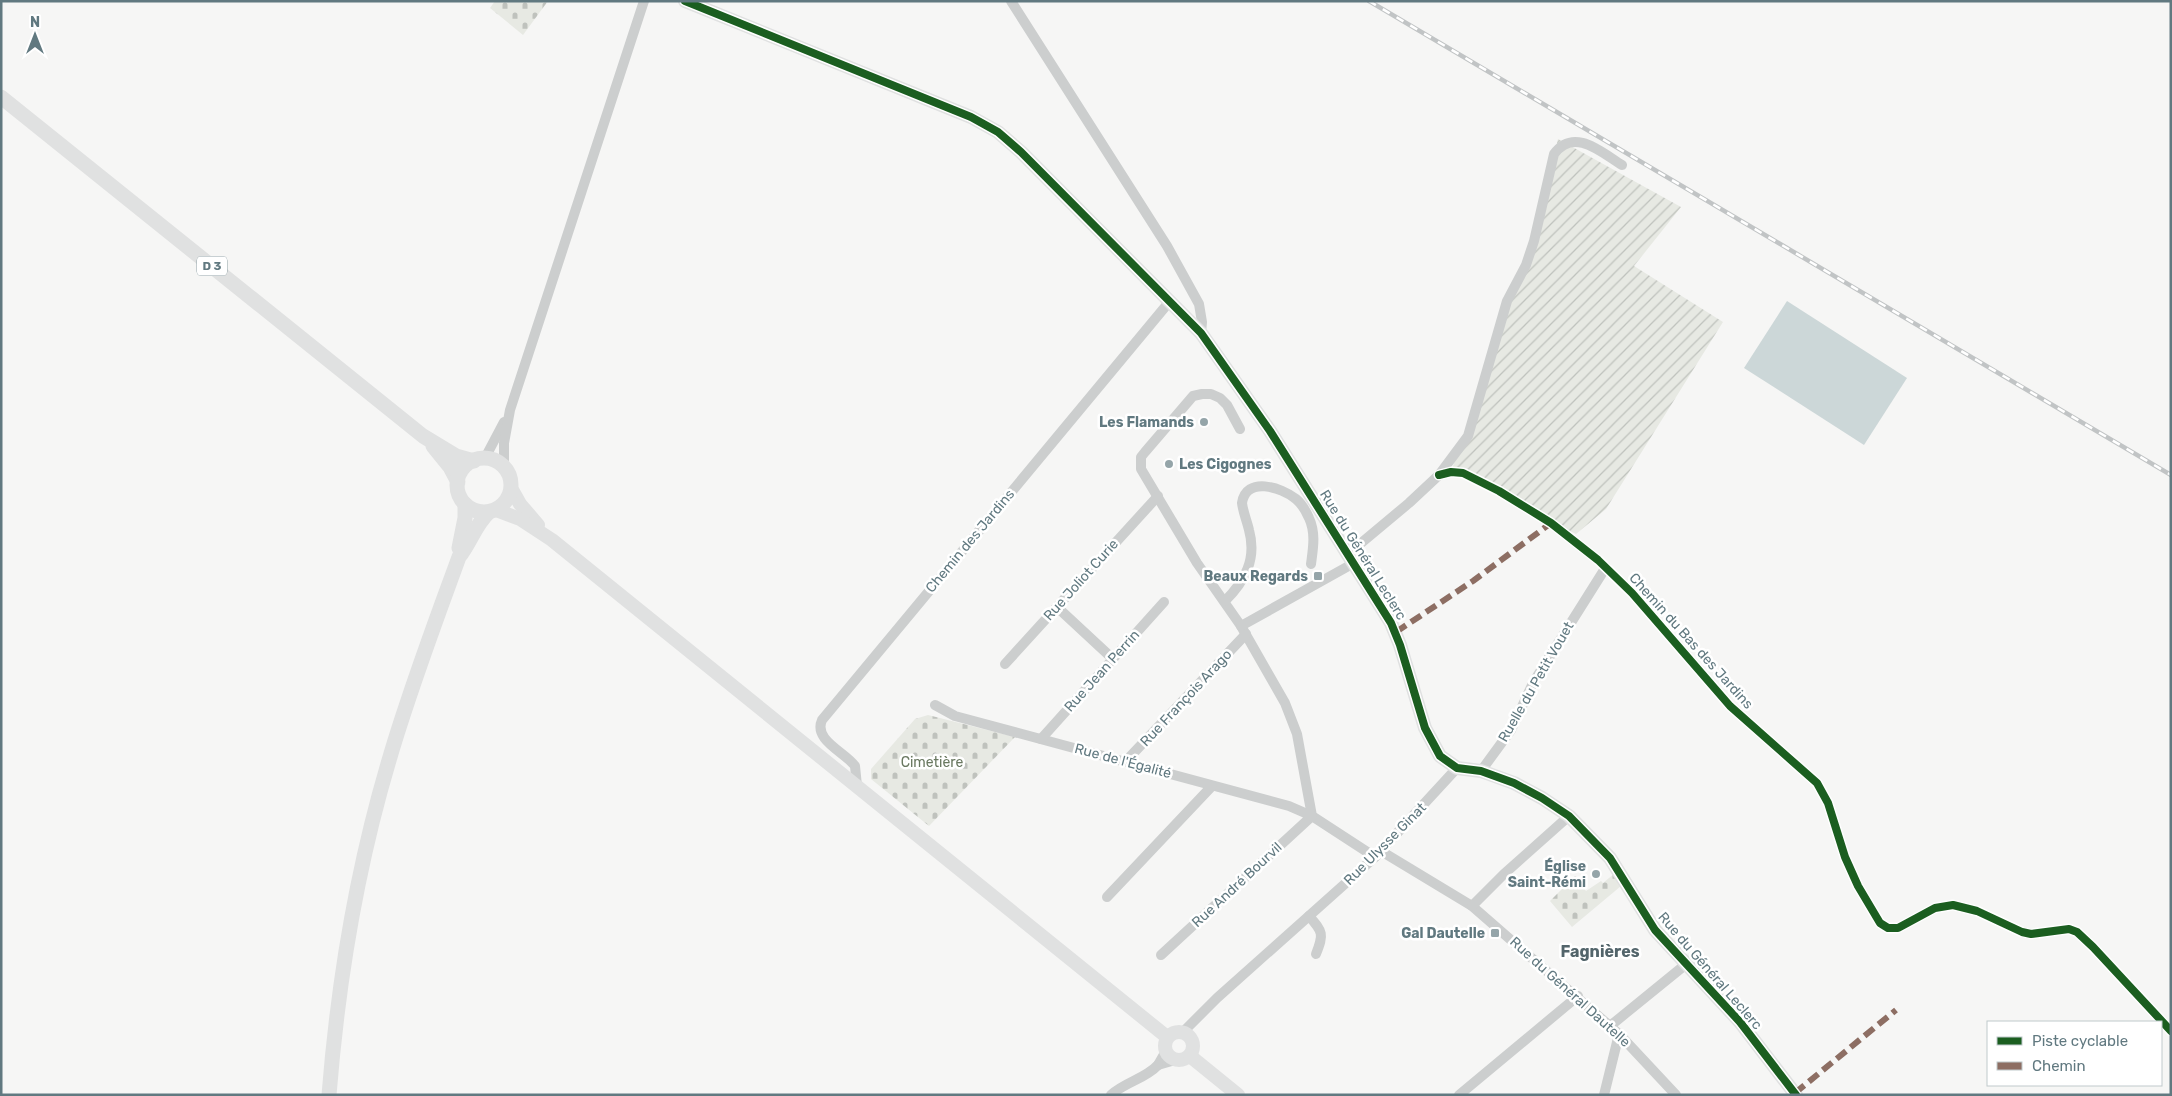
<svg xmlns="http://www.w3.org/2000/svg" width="2172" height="1096" font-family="Rubik,sans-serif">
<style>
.cemetery{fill:url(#cemetery-stones)}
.garden{fill:url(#garden-furrows)}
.water{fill:#ccd7d8}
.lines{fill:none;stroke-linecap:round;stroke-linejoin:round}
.street{stroke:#cccece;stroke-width:10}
.secondary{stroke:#e0e1e1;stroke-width:14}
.primary{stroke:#e0e1e1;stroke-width:15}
.rail-casing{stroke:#c1c4c5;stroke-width:4.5}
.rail{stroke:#fff;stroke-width:2.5;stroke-dasharray:8;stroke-linecap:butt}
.quiet{stroke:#8d6e63;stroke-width:6;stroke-dasharray:12 6;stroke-linecap:butt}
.cycleway-casing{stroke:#fff;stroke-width:11}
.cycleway{stroke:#1b5e20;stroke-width:8}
.poi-dot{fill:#95a5a9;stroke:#fff;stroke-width:2}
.labels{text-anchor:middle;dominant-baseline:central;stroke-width:5;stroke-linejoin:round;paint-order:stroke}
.shield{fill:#fff;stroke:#90a1a6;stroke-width:1}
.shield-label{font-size:12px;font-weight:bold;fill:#617980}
.poi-label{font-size:14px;font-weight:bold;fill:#617980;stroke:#fff;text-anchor:end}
.street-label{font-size:14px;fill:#617980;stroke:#fff}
.park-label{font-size:14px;fill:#697860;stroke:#fff}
.quarter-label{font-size:16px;font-weight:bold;fill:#53656b;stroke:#fff}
</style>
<defs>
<pattern id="cemetery-stones" width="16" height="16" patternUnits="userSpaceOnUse" patternTransform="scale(1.25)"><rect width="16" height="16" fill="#e7e9e3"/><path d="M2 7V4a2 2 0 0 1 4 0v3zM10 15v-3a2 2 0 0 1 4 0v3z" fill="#bfc2bd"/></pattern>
<pattern id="garden-furrows" width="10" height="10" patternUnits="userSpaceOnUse" patternTransform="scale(1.25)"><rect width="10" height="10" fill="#e7e9e3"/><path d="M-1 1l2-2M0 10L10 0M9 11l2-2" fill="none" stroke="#bfc2bd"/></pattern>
</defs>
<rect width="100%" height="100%" fill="#f6f6f5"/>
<!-- cemetery -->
<g class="cemetery">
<path d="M495,1h53l-25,34 -33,-27z"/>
<path d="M928,715l87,22 -86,89 -58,-47v-10l44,-50z"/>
<path d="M1615,873l6,13 -49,41 -22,-26 25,-25 11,15 15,-10 2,2z"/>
</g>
<!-- garden -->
<path class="garden" d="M1558,139l123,68 -47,59 89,56 -117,187 -30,25 -125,-62 92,-271z"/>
<!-- water -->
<path class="water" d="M1787,301l120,77 -43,67 -120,-77z"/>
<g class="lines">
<!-- street -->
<g class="street">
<path d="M1011,1l156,245 32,58 3,18 -1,11"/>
<path d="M1240,429l-13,-24 -7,-7 -9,-4h-9l-9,2 -48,56 -4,5v12l56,94 44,63 44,77 12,31 15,82 63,41"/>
<path d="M485,458l19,-36"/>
<path d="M504,467v-24l6,-33 134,-409"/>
<path d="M1439,475l12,-3 12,1 36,18 52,32 47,37 34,33 98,113 87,77 11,20 17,54 13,29 22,37 8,5h10l37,-20 18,-3 24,6 45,21 9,2 38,-5 8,3 16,15 78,84"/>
<path d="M1348,554l61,-51 30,-28 29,-39 39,-135 19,-36 8,-24 20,-87c20,-27 47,-2 68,11"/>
<path d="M1225,601c20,-20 32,-42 24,-71 -2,-9 -6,-18 -7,-27 4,-27 39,-16 54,-4 6,5 10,12 13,19 7,15 4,31 2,46"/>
<path d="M1057,607l56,52"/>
<path d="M1241,626l113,-63"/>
<path d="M1005,664l153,-168"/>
<path d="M935,705l20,11 334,90 23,10 -151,139"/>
<path d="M1041,739l123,-137"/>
<path d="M1126,761l120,-127"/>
<path d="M1481,771l30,-41 22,-47 73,-116"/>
<path d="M857,786l-2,-20c-10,-14 -42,-26 -33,-46l348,-419"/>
<path d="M1381,851l91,55 147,128 57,61"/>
<path d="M1107,897l105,-111"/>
<path d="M1472,906l32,-32 65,-58"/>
<path d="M1309,916c14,16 15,18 7,38"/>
<path d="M1610,1026l75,-61"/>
<path d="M1183,1032l34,-34 158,-141 82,-89"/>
<path d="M1166,1051l-8,14 17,-5"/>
<path d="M1111,1095c14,-13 34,-16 47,-30"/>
<path d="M1459,1095l119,-99"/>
<path d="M1604,1095l15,-61"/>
</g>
<!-- secondary -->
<g class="secondary">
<path d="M685,1l286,116 27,15 23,20 180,181 69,98 121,192 9,22 25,83 15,28 17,12 24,3 33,12 28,15 27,18 41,42 45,72 85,92 56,73"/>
<path d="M511,488l9,16 18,21"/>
<path d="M496,510l24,9 32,21 615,497"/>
<circle cx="1179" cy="1046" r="14"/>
<path d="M1190,1056l48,39"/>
</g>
<!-- primary -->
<g class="primary">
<path d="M1,97l422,339 33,20 18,5"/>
<path d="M433,446l17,21 8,15"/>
<circle cx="484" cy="485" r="27"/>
<path d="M459,548l6,-30v-14"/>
<path d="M329,1095c9,-114 28,-228 61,-338 20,-68 45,-134 69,-200 12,-15 16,-32 30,-45"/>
</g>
<defs>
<path id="rail" d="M1369,1l802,474"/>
</defs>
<!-- rail casing -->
<use href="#rail" class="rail-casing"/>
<!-- rail -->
<use href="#rail" class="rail"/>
<!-- quiet -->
<g class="quiet">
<path d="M1396,632l77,-51 78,-58"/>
<path d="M1795,1093l101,-83"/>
</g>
<defs>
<g id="cycleway">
<path d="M685,1l286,116 27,15 23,20 180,181 69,98 121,192 9,22 25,83 15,28 17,12 24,3 33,12 28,15 27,18 41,42 45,72 85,92 56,73"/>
<path d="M1439,475l12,-3 12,1 36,18 52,32 47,37 34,33 98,113 87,77 11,20 17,54 13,29 22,37 8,5h10l37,-20 18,-3 24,6 45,21 9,2 38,-5 8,3 16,15 78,84"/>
</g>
</defs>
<!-- cycleway casing -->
<use href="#cycleway" class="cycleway-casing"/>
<!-- cycleway -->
<use href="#cycleway" class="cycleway"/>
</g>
<!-- markers -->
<g class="poi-dot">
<circle cx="1204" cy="422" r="5"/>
<circle cx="1169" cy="464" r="5"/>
<rect x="1313" y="571" width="10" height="10" rx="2.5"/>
<circle cx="1596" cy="874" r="5"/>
<rect x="1490" y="928" width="10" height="10" rx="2.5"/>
</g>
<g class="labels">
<!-- shield labels -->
<rect class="shield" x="197" y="256.5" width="30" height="19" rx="4"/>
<g class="shield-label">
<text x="212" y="266">D 3</text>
</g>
<!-- poi labels -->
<g class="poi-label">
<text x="1194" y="422">Les Flamands</text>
<text x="1179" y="464" text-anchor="start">Les Cigognes</text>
<text x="1308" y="576">Beaux Regards</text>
<text x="1586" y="866">Église<tspan x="1586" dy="16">Saint-Rémi</tspan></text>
<text x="1485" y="933">Gal Dautelle</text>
</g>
<!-- street labels -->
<g class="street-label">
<text transform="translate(970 541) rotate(-50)">Chemin des Jardins</text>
<text transform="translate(1363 555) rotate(58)">Rue du Général Leclerc</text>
<text transform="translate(1081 580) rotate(-48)">Rue Joliot Curie</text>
<text transform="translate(1691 641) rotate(48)">Chemin du Bas des Jardins</text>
<text transform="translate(1102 671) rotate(-48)">Rue Jean Perrin</text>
<text transform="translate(1536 682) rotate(-60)">Ruelle du Petit Vouet</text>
<text transform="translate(1186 698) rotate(-47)">Rue François Arago</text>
<text transform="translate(1123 761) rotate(15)">Rue de l'Égalité</text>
<text transform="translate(1385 844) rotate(-45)">Rue Ulysse Ginat</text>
<text transform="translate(1237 885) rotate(-43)">Rue André Bourvil</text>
<text transform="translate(1710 971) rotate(49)">Rue du Général Leclerc</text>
<text transform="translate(1570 992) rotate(42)">Rue du Général Dautelle</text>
</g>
<!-- park labels -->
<g class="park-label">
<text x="932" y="762">Cimetière</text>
</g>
<!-- quarter labels -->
<g class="quarter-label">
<text x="1600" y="951">Fagnières</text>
</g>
</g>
<!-- border -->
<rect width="2172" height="1096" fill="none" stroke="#617980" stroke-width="5"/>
<!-- legend -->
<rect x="1987" y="1021" width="175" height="65" fill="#ffffff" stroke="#c0c9cc"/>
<rect x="1997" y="1037" width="25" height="8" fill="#1b5e20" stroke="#c0c9cc"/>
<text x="2032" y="1046" font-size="15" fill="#617980">Piste cyclable</text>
<rect x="1997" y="1062" width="25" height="8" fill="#8d6e63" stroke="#c0c9cc"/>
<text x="2032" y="1071" font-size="15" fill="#617980">Chemin</text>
<!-- north arrow -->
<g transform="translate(35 35)" stroke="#ffffff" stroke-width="4" paint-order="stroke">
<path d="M0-4L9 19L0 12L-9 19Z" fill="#617980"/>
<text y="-8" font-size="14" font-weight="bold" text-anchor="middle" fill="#617980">N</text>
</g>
</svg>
